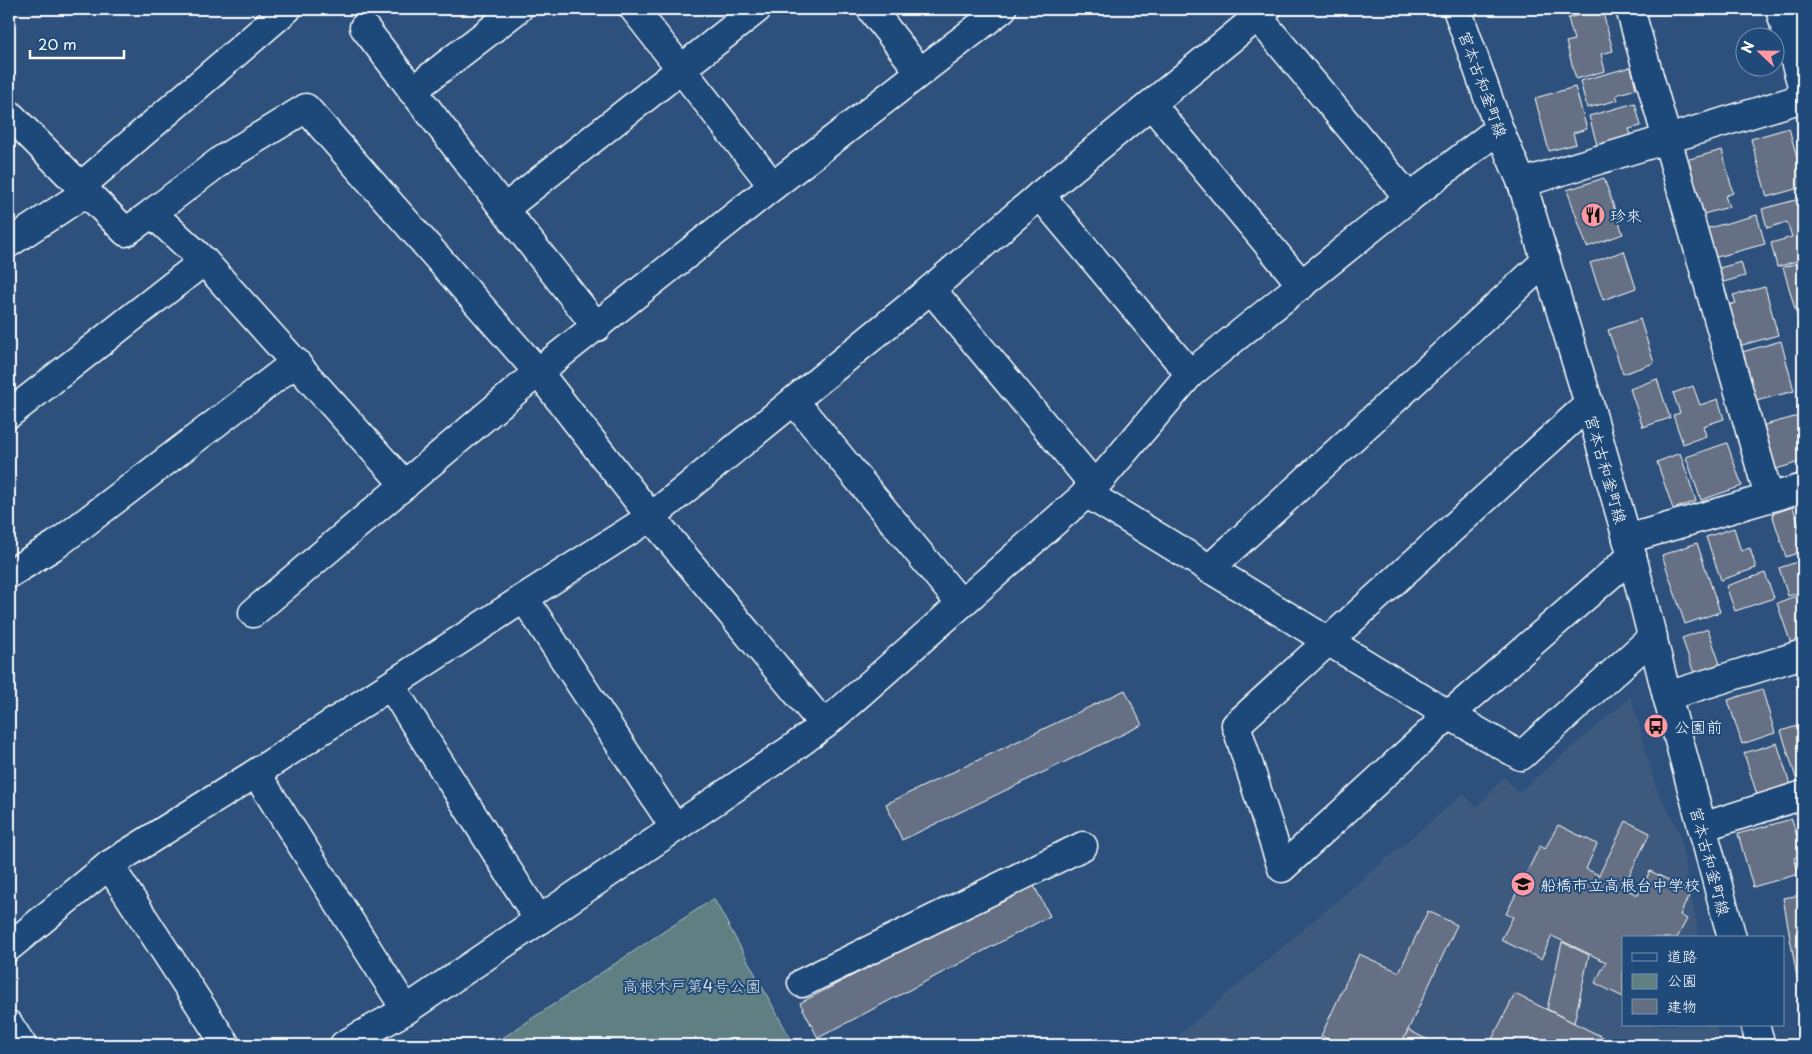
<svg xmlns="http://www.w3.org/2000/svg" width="1812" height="1054" font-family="'Playpen Sans','Klee One',sans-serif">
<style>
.built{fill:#3e5a7e}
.green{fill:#5f7f83;stroke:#afbfc1}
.building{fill:#656f84;stroke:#fff}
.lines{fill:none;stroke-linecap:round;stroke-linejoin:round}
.minor-casing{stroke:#fff;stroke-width:31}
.minor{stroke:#1f4a7a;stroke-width:28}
.labels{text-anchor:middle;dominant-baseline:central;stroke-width:4;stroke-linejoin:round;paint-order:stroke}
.street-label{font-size:16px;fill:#fff;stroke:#1f4a7a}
.poi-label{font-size:16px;fill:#fff;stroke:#1f4a7a;text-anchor:start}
.park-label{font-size:16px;fill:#d7dfe0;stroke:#1f4a7a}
</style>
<rect width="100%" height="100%" fill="#2d517c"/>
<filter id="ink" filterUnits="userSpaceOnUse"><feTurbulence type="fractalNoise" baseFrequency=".02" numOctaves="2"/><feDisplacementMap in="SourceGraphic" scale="10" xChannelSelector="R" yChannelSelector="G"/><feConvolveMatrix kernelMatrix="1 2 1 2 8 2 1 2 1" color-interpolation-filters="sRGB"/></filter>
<g filter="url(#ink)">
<!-- built -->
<path class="built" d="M1631,697l25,91 23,43 20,107h-76v87h93l4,20h-553l296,-251 14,13 27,-30 14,16z"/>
<!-- green -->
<path class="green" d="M714,899l80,146h-302l221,-146z"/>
<!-- building -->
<g class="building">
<path d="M1602,9l11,42 -12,3 4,17 -29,8 -10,-37 8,-2 -6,-22z"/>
<path d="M1631,67l5,22 -20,6 2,5 -31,8 -7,-27z"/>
<path d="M1575,87l12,42 -14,4 3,11 -27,7 -14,-53z"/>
<path d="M1635,103l6,23 -12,3 2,6 -34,10 -8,-29z"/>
<path d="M1789,128l14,52v7l-36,10 -16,-58z"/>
<path d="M1722,150l11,43 -8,3 4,11 -29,8 -14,-55z"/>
<path d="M1604,178l19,56 -36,13 -20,-57z"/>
<path d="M1803,198v61l-26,8 -6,-24 21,-6 -5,-15 -20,6 -5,-19z"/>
<path d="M1757,215l8,29 -52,14 -8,-29z"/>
<path d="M1624,251l12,37 -33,12 -13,-37z"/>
<path d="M1741,262l4,14 -25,7 -4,-14z"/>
<path d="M1803,262v52l-6,2 -14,-49z"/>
<path d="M1765,287l13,48 -39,11 -11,-41 8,-2 -3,-8z"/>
<path d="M1640,319l14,44 -31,11 -15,-44z"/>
<path d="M1781,341l13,50 -38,10 -14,-49z"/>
<path d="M1657,379l13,39 -27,9 -13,-38z"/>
<path d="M1693,386l7,19 18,-6 6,20 -21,7 3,10 -23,8 -10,-29 7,-2 -7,-20z"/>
<path d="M1802,415l1,46 -30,9 -12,-44z"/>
<path d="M1727,443l15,43 -41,14 -15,-43z"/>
<path d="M1680,453l16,48 -23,8 -16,-47z"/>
<path d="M1793,507l10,32v12l-17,6 -14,-43z"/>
<path d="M1734,528l7,23 9,-3 6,20 -35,12 -15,-43z"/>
<path d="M1697,543l23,69 -35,12 -23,-69z"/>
<path d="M1803,560v31l-15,5 -9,-28z"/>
<path d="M1765,573l9,25 -39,13 -9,-25z"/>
<path d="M1803,593v47l-12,4 -14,-41z"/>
<path d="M1708,629l14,41 -26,9 -14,-41z"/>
<path d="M1762,689l13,44 -33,11 -14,-44z"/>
<path d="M1125,690l17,35 -240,115 -16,-36z"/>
<path d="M1803,724v52l-7,2 -15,-47z"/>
<path d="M1777,743l13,42 -33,10 -13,-42z"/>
<path d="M1792,819l10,36 -8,3 5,16 -46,13 -15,-53z"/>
<path d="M1626,821l24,12 -27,55 15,7 12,-24 41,20 -11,24 7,4 -10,19h-54v59l-28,-14 11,-21 -54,-26 -11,23 -40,-19 12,-23 -7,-3 34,-68 5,3 13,-24 39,19 -11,25 13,6z"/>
<path d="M1032,882l18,34 -232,122 -18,-35z"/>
<path d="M1802,895h1v105h-2l-18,-102z"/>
<path d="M1428,911l29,14 -56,120h-59l-21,-9 38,-82 40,18z"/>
<path d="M1562,942l27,13 -15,68 -27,-14z"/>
<path d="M1515,994l104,51h-130z"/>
<path d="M1408,1030l30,15h-32l-4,-2z"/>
</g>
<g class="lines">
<defs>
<g id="minor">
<path d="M634,9l139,177"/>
<path d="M871,9l49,63"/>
<path d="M1457,9l42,120 23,54 67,221 43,152 35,140 65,242"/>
<path d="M1630,9l139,488"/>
<path d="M1780,9l23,80"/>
<path d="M1257,16l152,182"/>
<path d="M364,27l140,182 93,118"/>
<path d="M412,91l106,-82"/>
<path d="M1151,104l151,181"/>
<path d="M9,114l117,118 26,-19 52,48 201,224"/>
<path d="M1522,183l281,-85"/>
<path d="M80,187l207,-178"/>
<path d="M1040,195l150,179"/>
<path d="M504,209l253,-200"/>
<path d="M152,213l71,-54 83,-51 232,264 113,145 173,208"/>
<path d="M9,243l76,-50"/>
<path d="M931,289l164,197"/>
<path d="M794,401l167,203"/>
<path d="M1589,404l-353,321 46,143 167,-153 183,-159"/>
<path d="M9,414l195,-153"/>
<path d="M1086,493l363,222 72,41 132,-119"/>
<path d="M1627,539l176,-51"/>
<path d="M1209,569l337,-308"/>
<path d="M9,574l48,-30 239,-182"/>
<path d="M524,598l151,230"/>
<path d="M253,613l285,-241 235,-186 229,-177"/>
<path d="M391,686l148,234"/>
<path d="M1667,696l136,-42"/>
<path d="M256,773l150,237"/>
<path d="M1702,827l101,-32"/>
<path d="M109,865l117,180"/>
<path d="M9,947l100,-82 147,-92 268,-175 127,-81 280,-228 109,-94 227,-186"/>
<path d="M802,983l281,-137"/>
<path d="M9,1025l13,20"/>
<path d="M1755,1025l6,20"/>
<path d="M344,1045l62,-35 384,-260 34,-25 271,-239 95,-112 219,-176 90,-69"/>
</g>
</defs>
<!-- minor casing -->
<use href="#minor" class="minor-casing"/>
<!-- minor -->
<use href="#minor" class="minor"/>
</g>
</g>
<!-- icons -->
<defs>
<symbol id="restaurant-disc" viewBox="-11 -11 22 22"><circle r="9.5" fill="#ff9aa2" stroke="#1f4a7a"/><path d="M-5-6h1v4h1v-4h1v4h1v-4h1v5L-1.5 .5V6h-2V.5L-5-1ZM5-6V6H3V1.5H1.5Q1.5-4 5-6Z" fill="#111"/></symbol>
<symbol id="bus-disc" viewBox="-11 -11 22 22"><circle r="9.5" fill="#ff9aa2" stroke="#1f4a7a"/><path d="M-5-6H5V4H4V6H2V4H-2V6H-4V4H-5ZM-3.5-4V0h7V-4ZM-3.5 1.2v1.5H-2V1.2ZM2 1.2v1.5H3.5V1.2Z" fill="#111"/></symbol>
<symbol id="school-disc" viewBox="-11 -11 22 22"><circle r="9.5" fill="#ff9aa2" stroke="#1f4a7a"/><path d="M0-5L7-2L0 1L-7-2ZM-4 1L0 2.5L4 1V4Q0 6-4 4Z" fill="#111"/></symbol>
</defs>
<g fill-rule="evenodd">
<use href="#restaurant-disc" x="1579" y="201" width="28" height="28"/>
<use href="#bus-disc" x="1642" y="712" width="28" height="28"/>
<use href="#school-disc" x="1509" y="870" width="28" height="28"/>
</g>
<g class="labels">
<!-- street labels -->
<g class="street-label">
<text transform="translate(1484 84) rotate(70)">宮本古和釜町線</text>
<text transform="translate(1607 469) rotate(74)">宮本古和釜町線</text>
<text transform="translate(1711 861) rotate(75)">宮本古和釜町線</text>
</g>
<!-- poi labels -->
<g class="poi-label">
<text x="1610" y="215">珍來</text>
<text x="1674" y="726">公園前</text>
<text x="1540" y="884">船橋市立高根台中学校</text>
</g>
<!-- park labels -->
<g class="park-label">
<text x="692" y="985">高根木戸第4号公園</text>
</g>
</g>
<!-- margin -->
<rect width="1812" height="1054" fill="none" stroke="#1f4a7a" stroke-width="30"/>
<rect x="15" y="15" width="1782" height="1024" fill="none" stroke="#fff" stroke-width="2" filter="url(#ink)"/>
<!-- legend -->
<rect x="1622" y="936" width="162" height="90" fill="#1f4a7a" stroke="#7992af"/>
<rect x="1632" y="953" width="25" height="8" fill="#1f4a7a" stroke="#7992af"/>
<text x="1667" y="962" font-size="15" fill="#ffffff">道路</text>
<rect x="1632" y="974" width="25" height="15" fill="#5f7f83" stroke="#7992af"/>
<text x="1667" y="986" font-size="15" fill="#ffffff">公園</text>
<rect x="1632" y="999" width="25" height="15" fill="#656f84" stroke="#7992af"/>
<text x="1667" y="1012" font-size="15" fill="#ffffff">建物</text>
<!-- north arrow -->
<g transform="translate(1760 52) rotate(292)"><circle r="24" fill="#1f4a7a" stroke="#7992af"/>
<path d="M0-4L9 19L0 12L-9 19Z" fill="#ff9aa2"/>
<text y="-8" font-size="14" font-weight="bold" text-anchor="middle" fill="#ffffff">N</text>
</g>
<!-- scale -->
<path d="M30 50v8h94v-8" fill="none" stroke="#ffffff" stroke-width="2.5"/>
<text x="38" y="50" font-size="15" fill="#ffffff" stroke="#1f4a7a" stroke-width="4" paint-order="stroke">20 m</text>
</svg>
